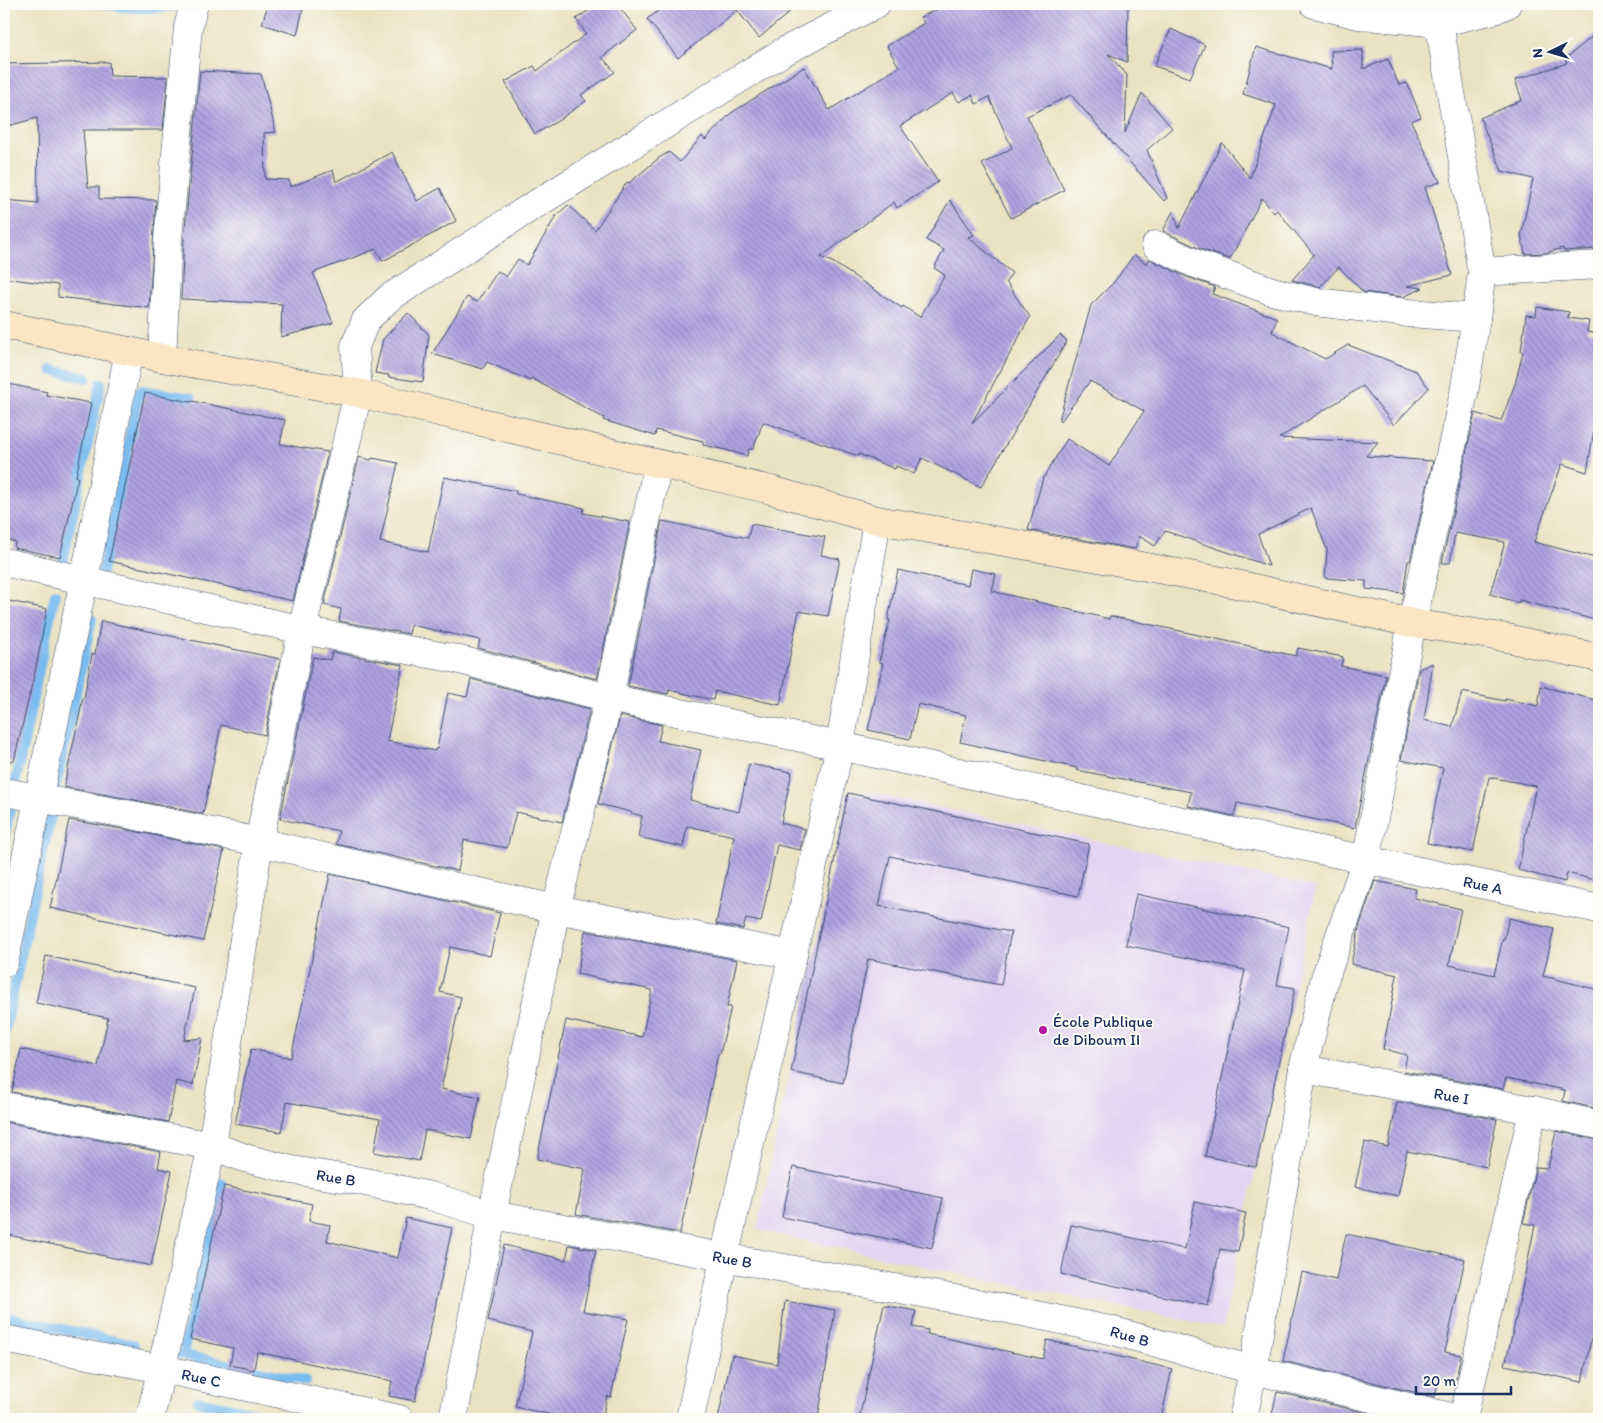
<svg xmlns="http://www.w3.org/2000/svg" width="1603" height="1423" font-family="Itim,sans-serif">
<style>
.built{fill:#e2d4f3}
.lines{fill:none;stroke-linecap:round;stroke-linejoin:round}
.stream{stroke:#79bbef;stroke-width:10}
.building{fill:url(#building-back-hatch)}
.street-casing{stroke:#3a4a6d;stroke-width:29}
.secondary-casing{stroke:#3a4a6d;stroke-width:29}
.street{stroke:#fff;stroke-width:28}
.secondary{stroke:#fbe6c4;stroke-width:28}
.poi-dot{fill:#b5179e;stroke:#fdfcf7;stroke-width:2}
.labels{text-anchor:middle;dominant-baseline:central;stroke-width:4;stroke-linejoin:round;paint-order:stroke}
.street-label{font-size:16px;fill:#1b2f5e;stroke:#fdfcf7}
.poi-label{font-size:16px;fill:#1b2f5e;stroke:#fdfcf7;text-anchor:start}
</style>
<defs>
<pattern id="building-back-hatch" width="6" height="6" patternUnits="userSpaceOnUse" patternTransform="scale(1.25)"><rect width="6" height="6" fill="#b0a3e1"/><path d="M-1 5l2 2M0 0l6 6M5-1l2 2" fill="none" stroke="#8e85ba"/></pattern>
</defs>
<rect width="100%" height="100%" fill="#fdfcf7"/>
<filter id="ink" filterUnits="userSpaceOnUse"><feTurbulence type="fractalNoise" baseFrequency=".02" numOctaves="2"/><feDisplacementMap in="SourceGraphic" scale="10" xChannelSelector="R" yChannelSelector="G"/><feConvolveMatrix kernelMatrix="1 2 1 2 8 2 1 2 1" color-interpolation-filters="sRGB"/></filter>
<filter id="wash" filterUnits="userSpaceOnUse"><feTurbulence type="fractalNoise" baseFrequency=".0096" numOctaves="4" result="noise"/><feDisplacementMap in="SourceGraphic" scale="20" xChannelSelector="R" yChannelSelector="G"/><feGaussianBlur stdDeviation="1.12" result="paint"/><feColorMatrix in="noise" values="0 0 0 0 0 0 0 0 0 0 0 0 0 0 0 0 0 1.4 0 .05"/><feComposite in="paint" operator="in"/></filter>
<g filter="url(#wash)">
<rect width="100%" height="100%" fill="#e9e3c2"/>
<!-- built -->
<path class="built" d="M848,793l27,1 441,93 -78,365 -15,76 -287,-59 -179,-39z"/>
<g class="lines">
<!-- stream -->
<g class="stream">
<path d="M105,4c26,5 52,6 77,0"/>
<path d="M51,370l36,8"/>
<path d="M142,390l49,8"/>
<path d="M61,570l40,-187"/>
<path d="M101,578l38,-187"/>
<path d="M16,780l39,-186"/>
<path d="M56,786l36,-167"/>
<path d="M4,840l6,-30"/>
<path d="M4,1035l48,-224"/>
<path d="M4,1316l130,29"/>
<path d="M180,1354l126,27"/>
<path d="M183,1354l21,-97 3,1 14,-76"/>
<path d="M198,1401l84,18"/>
</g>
</g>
<g id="blocks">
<!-- building -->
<g class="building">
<path d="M268,4h36l-7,31 -35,-11z"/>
<path d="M598,4h19l20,26 -35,27 13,15 -34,23 5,6 -23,16v1l-28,16 -30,-52 29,-16 3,5 49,-37 -10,-15z"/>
<path d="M668,4h131l-40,34 -22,-28 -59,48 -31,-39z"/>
<path d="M950,4h178l-1,58 -19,-8 19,21 -2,58 17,-40 30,35 -25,22 20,48 -3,3 -93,-106 -44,21 37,74 -53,28 -29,-54 30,-16 -23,-51 -13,7 -4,-9 -13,7 -6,-9 -53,33 38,56 -41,26 -3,-6 -73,55 13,6 68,45 1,-2 17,11 25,-42 -11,-7 10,-18 -18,-10 24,-40 24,35 -6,2 44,36 -6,9 24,35 -58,106 88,-88 7,6 -86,146 -59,-29 -8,16 -18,-8 -1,3 -36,-15 -1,2 -95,-34 -10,27h-4l-2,7 -21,-6 -23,-5v-4l-47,-11 -1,6 -52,-16 1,-2 -73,-40 -1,3 -43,-19 -4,7 -51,-15 35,-57 10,5 21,-31 8,6 12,-18 9,6 29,-49 12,-11 27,25 32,-48 2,1 30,-25 10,-6 11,10 22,-26 3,4 26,-27 73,-46 25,43 70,-43 -12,-21 37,-23 -4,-6z"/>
<path d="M1171,29l34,16 -15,33 -36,-12z"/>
<path d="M1599,31v218l-35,2 -1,-3 -17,5 -21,1 -4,-19 12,-56 -31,-8 -22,-53 42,-18 -7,-20 52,-17 -2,-4z"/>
<path d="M1256,47l76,22 -1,-18 32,-1v19l25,-10 11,26 8,-2 14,34 -10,4 29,61 -15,5 27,88 -45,11 16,2 -20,9 -40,-5 -24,-25 -19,20 -28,-7 22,-25 -37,-45 -3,3 -12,-15 -32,61 -30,-10 -37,-18 10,-20 6,17 43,-85 28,35 26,-73 -33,-11z"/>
<path d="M109,62l1,14 58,1 -5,53h-80l5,57h11v12l57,1 -7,108 -91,-11v-12l-54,-7v-78l34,3 -1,-85 -33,9v-63z"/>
<path d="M200,71l61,3 15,58 -12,1 1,46 24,1 1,7 43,-17 3,12 56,-30 25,49 23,-13 16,33 -73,40 -7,-12 -63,24 20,50 -52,14 1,-33 -101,-5 3,-60z"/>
<path d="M1134,255l13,9 2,-5 38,18 28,10 -3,7 65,24 -5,14 53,27 23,-14 68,26 13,17 -35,37 -31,-39 -84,52 99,4 -12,14 67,5 -23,100h-2l-5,32 -37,-4v-8l-41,-3 2,-28 -16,-42 -53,26 11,32 -104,-35 -10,15 -16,-10 -4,13 -107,-19 15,-52 24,-39 42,27 35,-55 -54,-30 -29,40 -2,-1 32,-115 23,-23z"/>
<path d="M1537,307l32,5 -1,6 21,3 -2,11 12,2v64l-12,74 -25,-8 -28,78 65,17v62l-80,-21v3l-29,-9 15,-52 -50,-9 -5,30h-8l33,-150 26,8 14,-37 8,-32 -2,-1 5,-36 10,1z"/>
<path d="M408,313l21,22 -6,47 -35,-5 1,-2 -14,-2 8,-34z"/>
<path d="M4,383l43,9 -1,3 45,8 -15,74h2l-4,18 -14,62 -46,-9 1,-6 -11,-3z"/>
<path d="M145,393l46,9 1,-1 93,19 -5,24 48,8 -35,149 -184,-40z"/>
<path d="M359,457l12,3 1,-2 26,5 -18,79 48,10 16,-75 72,14v3l68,14 -1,5 47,9 -33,157 -119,-31 2,-8 -69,-15 -2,9 -70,-13 2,-12 -17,-4z"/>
<path d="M662,521l86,17 3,-14 74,13 -4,18 19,4 -12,57 -29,-5 -19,94 -65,-14 -2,9 -44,-10 -1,4 -40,-8z"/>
<path d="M971,569l25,5 -4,17 117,28 1,-3 186,40 2,-8 45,9 -2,9 45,9 -31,153 -118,-25 -3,13 -46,-10 3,-14 -115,-22 1,-2 -117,-26 6,-27 -48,-11 -8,35 -42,-9 15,-67 -4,-1 11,-42h-2l10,-50 70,15z"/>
<path d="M4,600l43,9 -10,54 -23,98 -10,-1z"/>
<path d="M101,621l179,38 -15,76 -44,-10 -18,89 -68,-14 -71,-13 19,-89h1l8,-44h3z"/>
<path d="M332,652l71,13 -16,76 48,10v-2h2l11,-56 19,4 4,-18 119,30 -28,113 -46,-10 -9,36 -43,-8 -6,31 -122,-27 3,-13 -59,-12 33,-162 17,3z"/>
<path d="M1433,663l-9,57 28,7 10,-35 43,9v-2l33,7 3,-20 58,15v180l-32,-8 -2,9 -47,-12 18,-84 -47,-9 -16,75 -46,-9 16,-75 -42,-8 18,-91z"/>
<path d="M620,716l42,9 -4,16 43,9 -11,50 49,12 10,-48 43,8 -11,51 24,6 -5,21 -23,-5 -16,77 -15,-3 -3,10 -27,-5 18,-88 -47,-10 -4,21 -45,-10 4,-21 -11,-3v-1l-33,-8z"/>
<path d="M848,793l241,51 -11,52 -188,-40 -11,50 132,26 -10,53 -133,-26 -25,124 -52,-11z"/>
<path d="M69,820l60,10 95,20 -21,91 -153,-33z"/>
<path d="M330,874l170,39 -10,43 -40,-9 -10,45 21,5 -20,92 39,8 -9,42 -46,-9 -6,31 -45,-9 6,-33 -93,-17 -6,30 -46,-8 16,-75 40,9z"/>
<path d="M1375,881l41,8 -2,9 47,11 -12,56 45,10 9,-37 1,1 5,-21 45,11 -11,47 56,14v119l-36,-8 2,-11 -59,-12 -3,11 -99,-18 3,-16 -24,-6 14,-74 -46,-11 9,-40z"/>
<path d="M1136,894l153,33 -12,58 18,3 -39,179 -51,-11 40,-186 -119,-25z"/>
<path d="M585,931l152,29 -10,47h4l-11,47h-2l-38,179 -104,-19 9,-45 -48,-10 29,-139 76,17 10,-47 -75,-16z"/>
<path d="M46,956l149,32 -11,52 18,-2 -9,47 -17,-4 -8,41 -156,-30 9,-43 77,17 10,-48 -72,-15z"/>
<path d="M1397,1102l100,17 -10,48 -80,-16 -9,45 -43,-9 10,-45 23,5z"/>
<path d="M5,1122l156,30 -3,16 14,3 -21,95 -147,-32z"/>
<path d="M1556,1131l43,9v197l-7,-2 -10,47 -77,-17 11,-47 19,-93 -12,-2 13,-56 12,1z"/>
<path d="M793,1167l150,31 -11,50 -150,-31z"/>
<path d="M224,1186l88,18 -3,17 21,4 -3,16 71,17 8,-40 46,10 -37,173 -26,-5 3,-15 -135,-29 -3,18 -24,-5 3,-17 -43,-9z"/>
<path d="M1195,1202l51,11 -8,39 -18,-3 -12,57 -147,-32 10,-49 114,24z"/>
<path d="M1346,1234l119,25 -20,93 16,3 -5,24 -16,-3 -5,21 -152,-36 19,-89 34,8z"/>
<path d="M504,1245l62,15 3,-15 27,5 -13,61 45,8 -17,78 -4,-1 -5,23h-30l-57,-12 17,-75 -44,-11z"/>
<path d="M785,1301l50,9 -17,109h-100l14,-64 45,9z"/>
<path d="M884,1305l32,6 -3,16 15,3 -1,4 116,25 4,-19 125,29 -11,50h-302z"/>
<path d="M1277,1392l116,27h-122z"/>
</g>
</g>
</g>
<g filter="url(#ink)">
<use href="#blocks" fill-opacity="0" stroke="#3a4a6d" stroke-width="1"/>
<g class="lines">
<defs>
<g id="street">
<path d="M1314,4l44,11 81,8 55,-13 13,-6"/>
<path d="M1156,245l38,18 78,28 44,11 93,11 67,5"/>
<path d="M1482,272l117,-7"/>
<path d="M162,358l6,-120 20,-210 6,-24"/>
<path id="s1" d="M4,562l298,68 154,29 153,39 231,48 333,73 426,90"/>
<path d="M4,792l128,23 127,27 125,29 172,38 237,46"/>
<path d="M4,963l80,-383 45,-229"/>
<path id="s2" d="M1303,1069l230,41 66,15"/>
<path id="s3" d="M4,1106l208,40 33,12 47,12 69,11 69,15 62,19 496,90 126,26 139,39 207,49"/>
<path id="s4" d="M4,1339l158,30 237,50"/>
<path d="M150,1419l62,-273 47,-304 43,-212 56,-237 -3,-47 11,-26 23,-22 139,-89 255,-157 93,-48"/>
<path d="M453,1419l39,-204 64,-306 53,-211 49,-234"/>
<path d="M690,1419l34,-161 116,-512 37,-226"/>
<path d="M1243,1419l10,-49 50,-301 22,-91 41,-118 46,-237 52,-230 12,-75 6,-46 -43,-249"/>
<path d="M1463,1419l70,-309"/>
</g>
<path id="secondary" d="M4,325l158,33 196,35 413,97 106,30 221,38 124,23 190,42 90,14 97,21"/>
</defs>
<!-- street casing -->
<use href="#street" class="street-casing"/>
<!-- secondary casing -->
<use href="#secondary" class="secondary-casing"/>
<!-- street -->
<use href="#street" class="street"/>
<!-- secondary -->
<use href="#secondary" class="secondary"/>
</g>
</g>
<!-- markers -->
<circle class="poi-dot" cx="1043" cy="1030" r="5"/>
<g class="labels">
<!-- street labels -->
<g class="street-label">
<text stroke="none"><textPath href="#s1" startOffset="1514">Rue A</textPath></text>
<text stroke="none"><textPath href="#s2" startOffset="151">Rue I</textPath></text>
<text stroke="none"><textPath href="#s3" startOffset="340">Rue B</textPath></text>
<text stroke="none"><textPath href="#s3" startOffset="745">Rue B</textPath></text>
<text stroke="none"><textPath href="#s3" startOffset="1150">Rue B</textPath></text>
<text stroke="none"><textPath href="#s4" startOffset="201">Rue C</textPath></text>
</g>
<!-- poi labels -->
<g class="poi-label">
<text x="1053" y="1021">École Publique<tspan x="1053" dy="18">de Diboum II</tspan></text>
</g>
</g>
<!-- margin -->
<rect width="1603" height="1423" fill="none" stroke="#fdfcf7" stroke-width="20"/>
<!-- north arrow -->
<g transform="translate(1550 52) rotate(265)" stroke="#fdfcf7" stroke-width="4" paint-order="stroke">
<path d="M0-4L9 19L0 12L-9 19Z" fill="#1b2f5e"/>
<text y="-8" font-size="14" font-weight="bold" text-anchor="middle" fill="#1b2f5e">N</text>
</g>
<!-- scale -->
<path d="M1416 1386v8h95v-8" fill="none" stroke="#1b2f5e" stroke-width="2.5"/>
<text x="1423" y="1386" font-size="15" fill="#1b2f5e" stroke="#fdfcf7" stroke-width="4" paint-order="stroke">20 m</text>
</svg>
